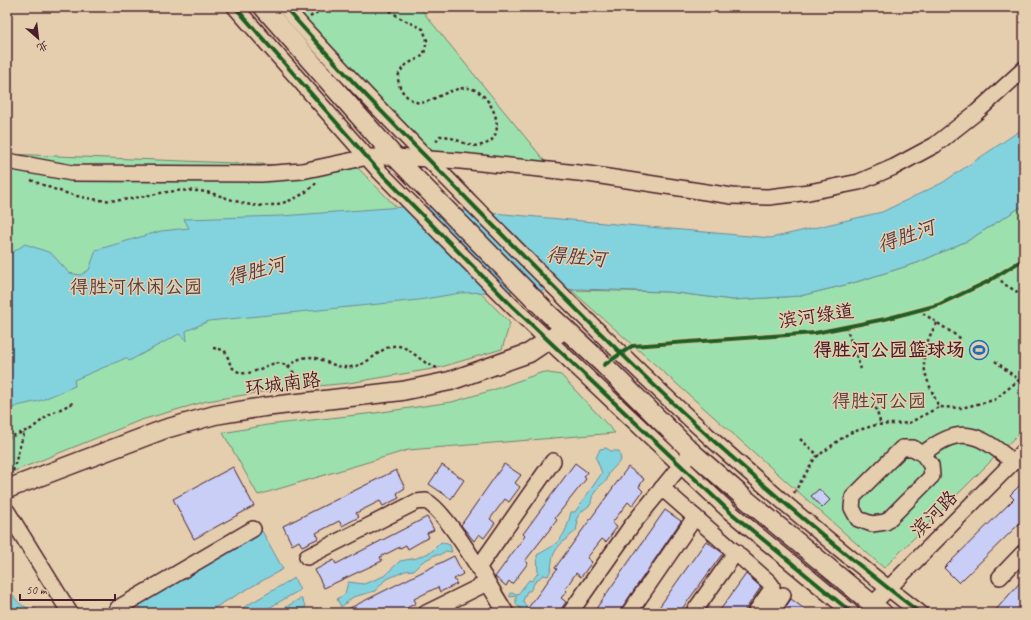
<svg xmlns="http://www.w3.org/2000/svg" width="1031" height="620" font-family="Caveat,'LXGW WenKai TC',sans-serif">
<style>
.green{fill:#9ce1ad;stroke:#73806c}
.water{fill:#83d3df;stroke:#6c8b97}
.building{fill:#c8cef6;stroke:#4a1f2b}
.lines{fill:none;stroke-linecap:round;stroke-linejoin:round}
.minor-casing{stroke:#4a1f2b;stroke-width:18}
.major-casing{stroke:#4a1f2b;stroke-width:21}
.path{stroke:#4a1f2b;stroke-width:2.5;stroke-dasharray:3 3;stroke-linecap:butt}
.minor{stroke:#e5ceae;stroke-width:15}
.major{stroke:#e5ceae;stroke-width:18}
.cycleway-casing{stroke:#e5ceae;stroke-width:6}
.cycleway{stroke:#1b5e20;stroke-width:4}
.labels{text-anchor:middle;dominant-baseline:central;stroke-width:3;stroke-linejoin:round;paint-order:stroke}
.park-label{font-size:19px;fill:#563c3e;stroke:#e5ceae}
.street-label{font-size:19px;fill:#4a1f2b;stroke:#e5ceae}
.poi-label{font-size:19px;font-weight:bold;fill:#4a1f2b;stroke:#e5ceae;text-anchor:end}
.water-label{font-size:20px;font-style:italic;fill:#533a46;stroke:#e5ceae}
</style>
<rect width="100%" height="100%" fill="#e5ceae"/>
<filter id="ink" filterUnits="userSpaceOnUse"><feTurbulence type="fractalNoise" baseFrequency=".025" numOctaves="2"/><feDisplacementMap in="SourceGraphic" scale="8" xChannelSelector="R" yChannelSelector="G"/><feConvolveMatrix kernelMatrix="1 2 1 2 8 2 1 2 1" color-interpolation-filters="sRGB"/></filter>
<g filter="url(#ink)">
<!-- green -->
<g class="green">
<path d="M292,7h127l129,158 -137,-16z"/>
<path d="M7,154l351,14 152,155 -8,26 -64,19 -89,15 -81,8 -61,10 -66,19 -134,54z"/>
<path d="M1024,205v223l-140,140 -313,-278 98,2 64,8 67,-4 53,-13 64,-20 52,-23z"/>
<path d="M543,372l18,3 54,58 -207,17 -150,45 -35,-62 44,-8 108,-12 77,-11 41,-12z"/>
</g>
<!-- water -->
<g class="water">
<path d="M1024,128v77l-55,35 -52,23 -64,20 -53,13 -67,4 -64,-8 -88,-3 -121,4 -41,7 -210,21 -23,10 1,10 -8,-7 -50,27 -3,-3 -52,22 1,6 -36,15 -22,5 -10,5v-155l18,-12 26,9 18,20 11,2 9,-5 7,-20 65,-19 28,-3 -5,-9 98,-3 133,-10 356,32 111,-26 60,-29z"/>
<path d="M606,448l5,3h8l2,9 -12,13 -2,7c-8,6 -16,14 -16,24l-11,9 -4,7 2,1 -2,10c-9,7 -23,17 -24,30 -1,7 0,7 -4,15l-5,-1 -8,7 -5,9h-3l-4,10 7,12h-4l-10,-9v-8l-6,1v-4l8,1 11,-14 3,1 6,-8 -1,-18c23,-12 28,-17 34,-43h4l27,-39 -6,-15 4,-9z"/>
<path d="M262,531l21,38 -78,44h-62l-6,-11z"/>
<path d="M441,542l9,3 2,7 -6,-1 -7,4h-4l-13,7 -8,8 -9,1 -20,9 -10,11 -22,6 -12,10 -4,-8 8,-5 3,-12 16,2 20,-8 16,-15 17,-3 14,-6z"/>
<path d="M294,578l6,12 -40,23h-26z"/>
<path d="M13,595c6,10 11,13 23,14l2,4h-31v-15z"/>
<path d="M301,598l5,9 -11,6h-19z"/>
</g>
<!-- building -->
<g class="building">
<path d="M575,463l12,9 -3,5 2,2 -31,39 2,2 -32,41 3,2 -16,21 -3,-3 -3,5 -11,-9 30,-41 -2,-2z"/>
<path d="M504,464l17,11 -6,8 5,4 -11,15 -4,-3 -15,20 5,4 -11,15 -5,-4 -5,7 -13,-16z"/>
<path d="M442,465l22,15 -13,19 -22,-15z"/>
<path d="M233,467l21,39 -60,33 -21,-40z"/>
<path d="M628,467l16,12 -5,8 4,4 -11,15 -4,-4 -16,21 5,4 -11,15 -4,-3 -15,19 5,4 -11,15 -5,-4 -11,16 2,2 -6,7 5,4 -8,11h-23l-7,-5 29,-39 -2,-1z"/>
<path d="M396,470l9,18 -8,5 2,5 -16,8 -3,-5 -24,12 3,4 -17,9 -3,-5 -23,12 3,5 -17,8 -3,-5 -7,4 -9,-19z"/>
<path d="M1024,481v38l-65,64 -15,-15 70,-69 -4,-4z"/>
<path d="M819,489l11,11 -8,8 -11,-12z"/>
<path d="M665,510l16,11 -60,88 -3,4h-25z"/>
<path d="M427,517l7,13 -7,3 2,4 -21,12 -2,-4 -6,3v-1l-20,10 2,4 -58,27 -9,-18 19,-10 2,4z"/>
<path d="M706,541l17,12 -44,60h-24z"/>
<path d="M454,556l9,18 -9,5 3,5 -17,8 -2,-5 -24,12 2,4 -18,10h-58z"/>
<path d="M746,574l15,13 -18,26h-25z"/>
<path d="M1024,578v35h-31z"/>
<path d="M791,599l19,14h-28z"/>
</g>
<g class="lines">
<defs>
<g id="minor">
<path d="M235,7l145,165 132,134 218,206 122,101"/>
<path d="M285,7c59,68 123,131 185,195 81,82 161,164 246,241 66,59 134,116 204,170"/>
<path d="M7,161l65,12 189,1 41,-3 66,-14h27l66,4 127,13 144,22 37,1 40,-5 50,-10 35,-15 41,-22 42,-33 47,-43"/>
<path d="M923,454l8,11 1,11 -46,46 -14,2 -14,-5 -6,-11 1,-11 49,-49h11l10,6c37,-31 57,-20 90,8"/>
<path d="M662,488l107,94 3,4 -1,4 -16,23"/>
<path d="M7,511l63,102"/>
<path d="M307,557l109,-55 10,-1c22,11 65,88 80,112"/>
<path d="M478,568l75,-107"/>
<path d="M1000,577l24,-25"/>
<path d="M872,605l152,-154"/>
<path d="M116,613l2,-5 135,-79"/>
<path d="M426,613l61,-30"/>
<path d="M570,613l62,-88 54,-66"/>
<path d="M629,613l66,-96"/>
<path d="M693,613l43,-61"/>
<path d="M771,613l12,-18"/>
</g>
<g id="major">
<path d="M263,7l132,150 154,157 55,51 88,87 56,49 135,112"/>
<path d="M7,489l158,-60 50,-14 49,-8 138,-16 48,-10 79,-28 36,-24"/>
</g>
</defs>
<!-- minor casing -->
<use href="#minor" class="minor-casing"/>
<!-- major casing -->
<use href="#major" class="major-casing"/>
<!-- path -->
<g class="path">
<path d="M385,7l15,11 23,11 4,11 -3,14c-6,7 -16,7 -21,14 -13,13 3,34 18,35 15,-3 31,-16 47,-15 23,2 44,50 14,57 -13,4 -26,-8 -39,-9h-3l-4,6"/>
<path d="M310,17l15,-10"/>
<path d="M31,180c28,12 60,23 91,20 25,-3 50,-12 76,-9 14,1 27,7 41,11 27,9 59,1 78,-20"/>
<path d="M997,276l7,8 20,12"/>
<path d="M918,310l45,30"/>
<path d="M937,323c-21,34 -14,50 2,84"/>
<path d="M846,327l15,42"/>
<path d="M213,348l11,2c5,6 4,14 10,19 19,15 36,-16 54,-2 7,5 11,14 15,20"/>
<path d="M995,361l29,23"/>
<path d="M288,367c26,-24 37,3 63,0 22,-3 30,-23 47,-21 13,1 23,18 40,22"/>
<path d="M874,402l7,23"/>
<path d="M7,438l24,-9 19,-15 25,-12"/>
<path d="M800,439l19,17"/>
<path d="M13,471l11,-39"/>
<path d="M794,493l21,-35 34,-25 27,-8 33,-2 30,-16 22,1 33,-8 25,-20 5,-7"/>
</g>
<!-- minor -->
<use href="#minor" class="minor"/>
<!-- major -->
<use href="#major" class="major"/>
<defs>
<g id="cycleway">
<path d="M235,7l145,165 132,134 218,206 122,101"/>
<path d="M285,7c59,68 123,131 185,195 81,82 161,164 246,241 66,59 134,116 204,170"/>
<path d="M604,365l28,-19 183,-13 70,-14 53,-14 49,-23 37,-23"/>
</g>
</defs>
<!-- cycleway casing -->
<use href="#cycleway" class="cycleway-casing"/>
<!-- cycleway -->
<use href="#cycleway" class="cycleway"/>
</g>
</g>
<!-- icons -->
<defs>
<symbol id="stadium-ring" viewBox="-11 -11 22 22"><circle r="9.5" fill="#e5ceae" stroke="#1f6fb2" stroke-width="1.5"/><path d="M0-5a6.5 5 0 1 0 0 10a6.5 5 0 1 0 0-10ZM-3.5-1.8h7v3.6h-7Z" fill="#1f6fb2"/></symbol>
</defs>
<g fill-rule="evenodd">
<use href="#stadium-ring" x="968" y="339" width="22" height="22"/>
</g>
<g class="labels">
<!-- park labels -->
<g class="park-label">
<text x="136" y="287">得胜河休闲公园</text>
<text x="879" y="401">得胜河公园</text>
</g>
<!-- street labels -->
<g class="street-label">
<text transform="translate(816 316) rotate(-8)">滨河绿道</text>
<text transform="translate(283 384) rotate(-7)">环城南路</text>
<text transform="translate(934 514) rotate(-45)">滨河路</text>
</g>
<!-- poi labels -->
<g class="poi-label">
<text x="965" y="350">得胜河公园篮球场</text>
</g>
<!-- water labels -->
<g class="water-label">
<text transform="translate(906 236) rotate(-19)">得胜河</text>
<text transform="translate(576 257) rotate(5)">得胜河</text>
<text transform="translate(256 271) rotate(-15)">得胜河</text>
</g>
</g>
<!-- margin -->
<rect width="1031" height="620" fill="none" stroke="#e5ceae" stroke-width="24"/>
<rect x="12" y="12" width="1007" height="596" fill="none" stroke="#4a1f2b" stroke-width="1.5" filter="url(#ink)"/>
<!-- north arrow -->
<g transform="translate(38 38) rotate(152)" stroke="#e5ceae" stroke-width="3" paint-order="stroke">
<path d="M0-3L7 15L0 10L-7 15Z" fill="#4a1f2b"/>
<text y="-6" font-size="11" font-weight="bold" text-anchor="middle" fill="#4a1f2b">北</text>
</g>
<!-- scale -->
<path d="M20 594v6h95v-6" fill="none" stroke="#4a1f2b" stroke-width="2"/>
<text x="26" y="594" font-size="12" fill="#4a1f2b" stroke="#e5ceae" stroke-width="3" paint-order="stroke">50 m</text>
</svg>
